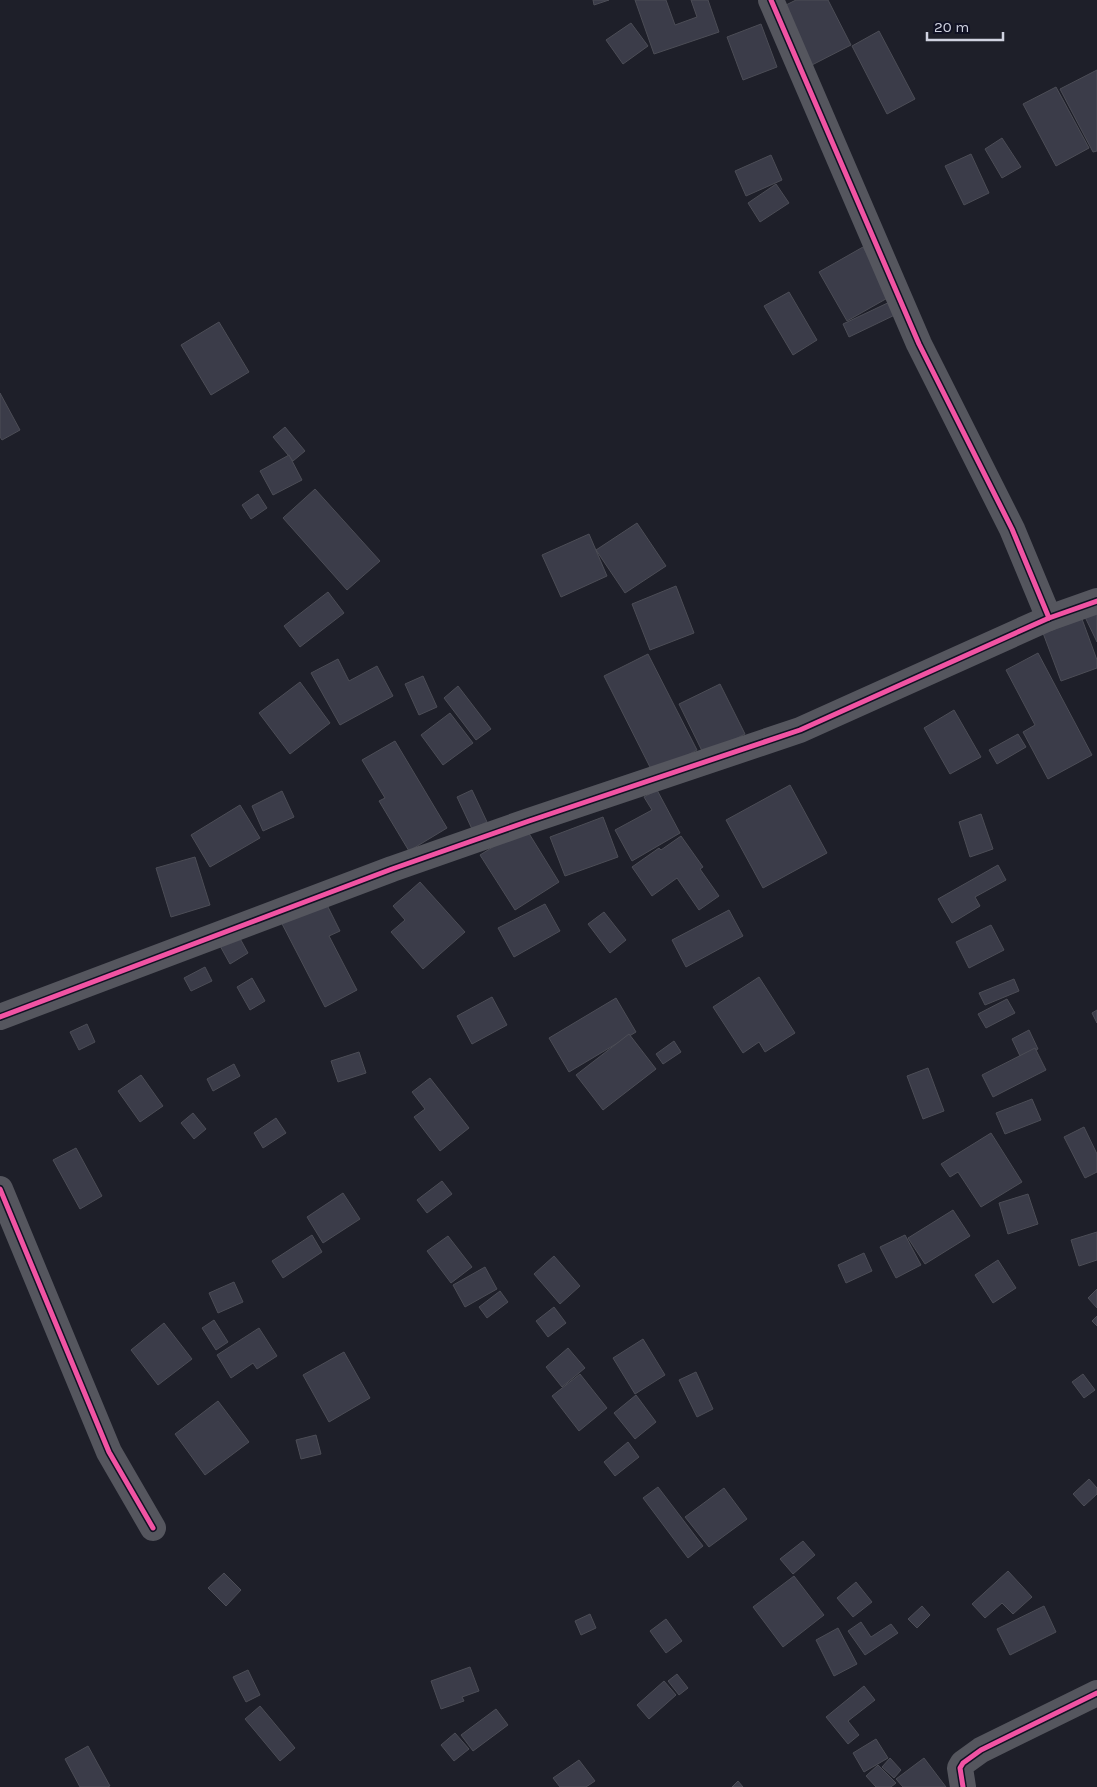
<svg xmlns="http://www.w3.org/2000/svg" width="1097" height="1787" font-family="Karla,sans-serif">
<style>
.building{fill:#3b3c49;stroke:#4c4d56}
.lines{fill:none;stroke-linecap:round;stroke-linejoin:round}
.street{stroke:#55565e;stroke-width:26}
.cycleway-casing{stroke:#111224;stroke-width:8}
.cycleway{stroke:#f153a3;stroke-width:5}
</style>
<rect width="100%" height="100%" fill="#1e1f29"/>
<!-- building -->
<g class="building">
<path d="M593,0h16l-15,5z"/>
<path d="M635,0h31l9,25 22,-8 -6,-17h17l11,32 -65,22z"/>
<path d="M796,0h32l23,45 -41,21 -30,-58z"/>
<path d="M631,23l17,23 -25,18 -17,-24z"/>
<path d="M761,24l16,43 -34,13 -16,-43z"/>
<path d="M879,31l36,68 -28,15 -35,-68z"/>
<path d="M1097,70v81l-4,1 -33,-63z"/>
<path d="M1056,87l33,61 -33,18 -33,-62z"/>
<path d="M1002,138l19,29 -19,11 -17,-29z"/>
<path d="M971,154l18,39 -25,12 -19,-39z"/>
<path d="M771,155l11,25 -36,16 -11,-25z"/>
<path d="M776,184l13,19 -29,19 -12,-19z"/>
<path d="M863,247l28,49 -44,25 -28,-49z"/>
<path d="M789,292l28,48 -24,15 -29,-49z"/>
<path d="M894,300l5,13 -50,24 -6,-13z"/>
<path d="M219,322l30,50 -38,23 -30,-50z"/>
<path d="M0,393l20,37 -18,10 -2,-3z"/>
<path d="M285,427l20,24 -12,10 -20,-24z"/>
<path d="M289,455l13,25 -29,15 -13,-24z"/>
<path d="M315,489l65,72 -33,29 -64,-72z"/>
<path d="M258,494l9,14 -16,11 -9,-14z"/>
<path d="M637,523l29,43 -41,27 -29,-43z"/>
<path d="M589,534l18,42 -46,21 -19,-42z"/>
<path d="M676,586l18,47 -44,17 -18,-46z"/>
<path d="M328,592l16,21 -44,34 -16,-21z"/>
<path d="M1097,611v31l-12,-25z"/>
<path d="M1082,619l15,41v8l-36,13 -18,-48z"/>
<path d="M1038,653l54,102 -44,24 -25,-47 12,-7 -29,-55z"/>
<path d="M648,654l49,96 -44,23 -49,-97z"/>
<path d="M338,659l11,22 28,-15 16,30 -53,29 -29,-52z"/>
<path d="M423,676l14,31 -18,8 -14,-31z"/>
<path d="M300,682l30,41 -40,31 -31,-41z"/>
<path d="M720,684l25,50 -41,21 -25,-51z"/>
<path d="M458,686l33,43 -15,11 -32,-42z"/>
<path d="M954,710l27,47 -31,17 -26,-46z"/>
<path d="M450,713l23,30 -30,22 -22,-30z"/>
<path d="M1018,734l8,13 -29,17 -8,-14z"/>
<path d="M395,741l52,87 -38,23 -30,-50 6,-3 -23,-38z"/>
<path d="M790,785l37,68 -64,35 -37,-68z"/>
<path d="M472,790l15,32 -15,7 -15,-32z"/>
<path d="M657,790l23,43 -48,28 -17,-31 37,-20 -8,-13z"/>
<path d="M282,791l12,26 -31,14 -11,-25z"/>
<path d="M240,805l20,33 -50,29 -19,-32z"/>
<path d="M981,814l12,35 -23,8 -11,-35z"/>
<path d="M603,817l15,40 -53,19 -15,-39z"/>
<path d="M525,827l34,55 -44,28 -35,-55z"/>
<path d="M681,836l22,31 -3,2 19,27 -20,14 -22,-32 -25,18 -20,-29 27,-19 2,2z"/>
<path d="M195,857l15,48 -39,12 -15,-49z"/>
<path d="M998,865l8,15 -31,17 5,9 -28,17 -14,-24z"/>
<path d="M420,882l45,50 -42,37 -32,-37 14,-12 -12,-14z"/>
<path d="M322,895l18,36 -11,5 28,54 -32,17 -46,-89z"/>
<path d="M545,904l15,27 -46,26 -16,-29z"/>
<path d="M729,910l14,26 -57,31 -14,-27z"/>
<path d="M604,912l22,28 -16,13 -22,-29z"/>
<path d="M991,925l13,25 -35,18 -13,-26z"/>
<path d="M237,933l11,20 -18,11 -11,-20z"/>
<path d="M205,967l7,14 -21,10 -7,-13z"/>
<path d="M759,977l36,56 -30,19 -6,-10 -16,11 -30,-46z"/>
<path d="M252,978l13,23 -15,9 -13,-23z"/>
<path d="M1014,979l5,12 -34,14 -6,-12z"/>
<path d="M492,997l15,28 -35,19 -15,-28z"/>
<path d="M616,998l20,34 -67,40 -20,-34z"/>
<path d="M1007,999l8,14 -29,15 -8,-14z"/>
<path d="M1097,1010v13l-5,-10z"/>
<path d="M87,1024l8,18 -16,8 -9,-18z"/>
<path d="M1029,1030l9,19 -17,9 -9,-19z"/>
<path d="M629,1034l27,35 -53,41 -27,-35z"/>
<path d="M674,1041l7,11 -18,12 -7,-10z"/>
<path d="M1035,1048l11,22 -53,27 -11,-22z"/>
<path d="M359,1052l7,21 -28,9 -7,-21z"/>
<path d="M234,1064l6,12 -27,15 -6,-12z"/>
<path d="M928,1068l16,43 -21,8 -16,-43z"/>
<path d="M141,1075l22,31 -23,16 -22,-31z"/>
<path d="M430,1078l39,50 -29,23 -26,-34 11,-8 -13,-17z"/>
<path d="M1032,1099l9,21 -36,14 -9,-21z"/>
<path d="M193,1113l13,16 -12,10 -13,-16z"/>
<path d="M276,1118l10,15 -23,15 -9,-15z"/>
<path d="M1084,1127l13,27v18l-12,6 -21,-41z"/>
<path d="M991,1133l31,49 -41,25 -23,-35 -8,5 -9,-13z"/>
<path d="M76,1148l26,48 -22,13 -27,-49z"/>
<path d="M442,1181l10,13 -25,19 -10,-13z"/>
<path d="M343,1193l17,26 -37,24 -16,-26z"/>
<path d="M1028,1194l10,30 -30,10 -9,-31z"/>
<path d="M953,1210l17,26 -45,28 -17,-26z"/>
<path d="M1097,1232v28l-18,6 -8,-26z"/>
<path d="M312,1235l10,17 -39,26 -11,-17z"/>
<path d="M905,1235l16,30 -25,13 -16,-31z"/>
<path d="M448,1236l24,31 -21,16 -24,-32z"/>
<path d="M864,1253l8,18 -26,12 -8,-18z"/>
<path d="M554,1256l26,30 -20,18 -26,-30z"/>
<path d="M998,1260l18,28 -23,15 -18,-28z"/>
<path d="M485,1267l12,22 -32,18 -12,-22z"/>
<path d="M234,1282l9,20 -25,11 -9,-20z"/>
<path d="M1097,1289v19l-9,-10z"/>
<path d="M500,1291l8,11 -21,16 -8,-11z"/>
<path d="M554,1307l12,16 -18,14 -12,-16z"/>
<path d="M1097,1316v10l-5,-5z"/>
<path d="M214,1320l14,22 -12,8 -14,-22z"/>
<path d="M164,1323l28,36 -34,26 -27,-35z"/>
<path d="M259,1328l18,28 -20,13 -4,-6 -22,15 -14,-23z"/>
<path d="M643,1339l22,36 -30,19 -22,-36z"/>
<path d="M568,1348l17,20 -23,19 -16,-20z"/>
<path d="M344,1352l26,46 -41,24 -26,-47z"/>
<path d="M696,1372l17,37 -16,8 -18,-37z"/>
<path d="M580,1374l27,34 -28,23 -27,-35z"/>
<path d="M1083,1374l12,16 -11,8 -12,-16z"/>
<path d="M636,1395l20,27 -21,17 -21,-26z"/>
<path d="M218,1401l31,41 -44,33 -30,-41z"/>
<path d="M316,1435l5,19 -20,5 -5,-19z"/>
<path d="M628,1442l11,15 -24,19 -11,-14z"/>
<path d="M1089,1479l8,9v6l-13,12 -11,-12z"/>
<path d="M658,1487l45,59 -15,12 -45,-60z"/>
<path d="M724,1488l23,31 -38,28 -24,-30z"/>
<path d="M803,1541l12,14 -22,19 -13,-15z"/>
<path d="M1008,1571l24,26 -19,17 -11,-11 -17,15 -13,-14z"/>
<path d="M224,1573l17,17 -15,16 -18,-18z"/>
<path d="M794,1576l30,39 -41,32 -30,-40z"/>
<path d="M856,1582l16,20 -19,15 -16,-19z"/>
<path d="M922,1606l8,9 -13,13 -9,-9z"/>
<path d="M1044,1606l12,26 -46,23 -13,-26z"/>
<path d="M590,1614l6,14 -15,7 -6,-14z"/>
<path d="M666,1619l16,22 -16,12 -16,-22z"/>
<path d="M861,1622l10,15 20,-13 7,9 -33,22 -17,-24z"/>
<path d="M838,1628l19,36 -23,12 -18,-36z"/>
<path d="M470,1667l9,24 -17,6 2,4 -23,8 -10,-28z"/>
<path d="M248,1670l12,25 -14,7 -13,-25z"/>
<path d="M677,1674l11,14 -9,7 -11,-14z"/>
<path d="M664,1681l12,14 -27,24 -12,-14z"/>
<path d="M864,1686l11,14 -27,21 11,14 -11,9 -22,-27z"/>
<path d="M260,1706l35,42 -15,13 -35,-42z"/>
<path d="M496,1709l12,16 -35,26 -12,-16z"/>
<path d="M455,1733l14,16 -15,12 -13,-16z"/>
<path d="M876,1739l12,19 -24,14 -11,-19z"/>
<path d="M88,1746l22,40 -3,1h-27l-15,-28z"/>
<path d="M890,1758l11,12 -7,8 -12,-11z"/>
<path d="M924,1758l22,29h-43l-7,-8z"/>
<path d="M579,1760l16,21 -9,6h-26l-7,-9z"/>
<path d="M878,1765l18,18 -5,4h-15l-10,-11z"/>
<path d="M738,1781l5,6h-11z"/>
</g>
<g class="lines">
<!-- street -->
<g class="street">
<path d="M771,0l148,344 93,185 37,89"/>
<path d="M0,1017l392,-148 137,-48 271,-91 249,-112 48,-17"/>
<path d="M0,1189l109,263 44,76"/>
<path d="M963,1787l-3,-19 3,-5 18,-13 116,-57"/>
</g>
<defs>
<g id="cycleway">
<path d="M771,0l148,344 93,185 37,89"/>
<path d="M0,1017l392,-148 137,-48 271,-91 249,-112 48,-17"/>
<path d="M0,1189l109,263 44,76"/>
<path d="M963,1787l-3,-19 3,-5 18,-13 116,-57"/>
</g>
</defs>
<!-- cycleway casing -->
<use href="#cycleway" class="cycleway-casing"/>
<!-- cycleway -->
<use href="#cycleway" class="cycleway"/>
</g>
<!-- scale -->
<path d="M927 32v8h76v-8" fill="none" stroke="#d0d2e0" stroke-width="2.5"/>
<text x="934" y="32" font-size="15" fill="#d0d2e0" stroke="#111224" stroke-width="4" paint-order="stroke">20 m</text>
</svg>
